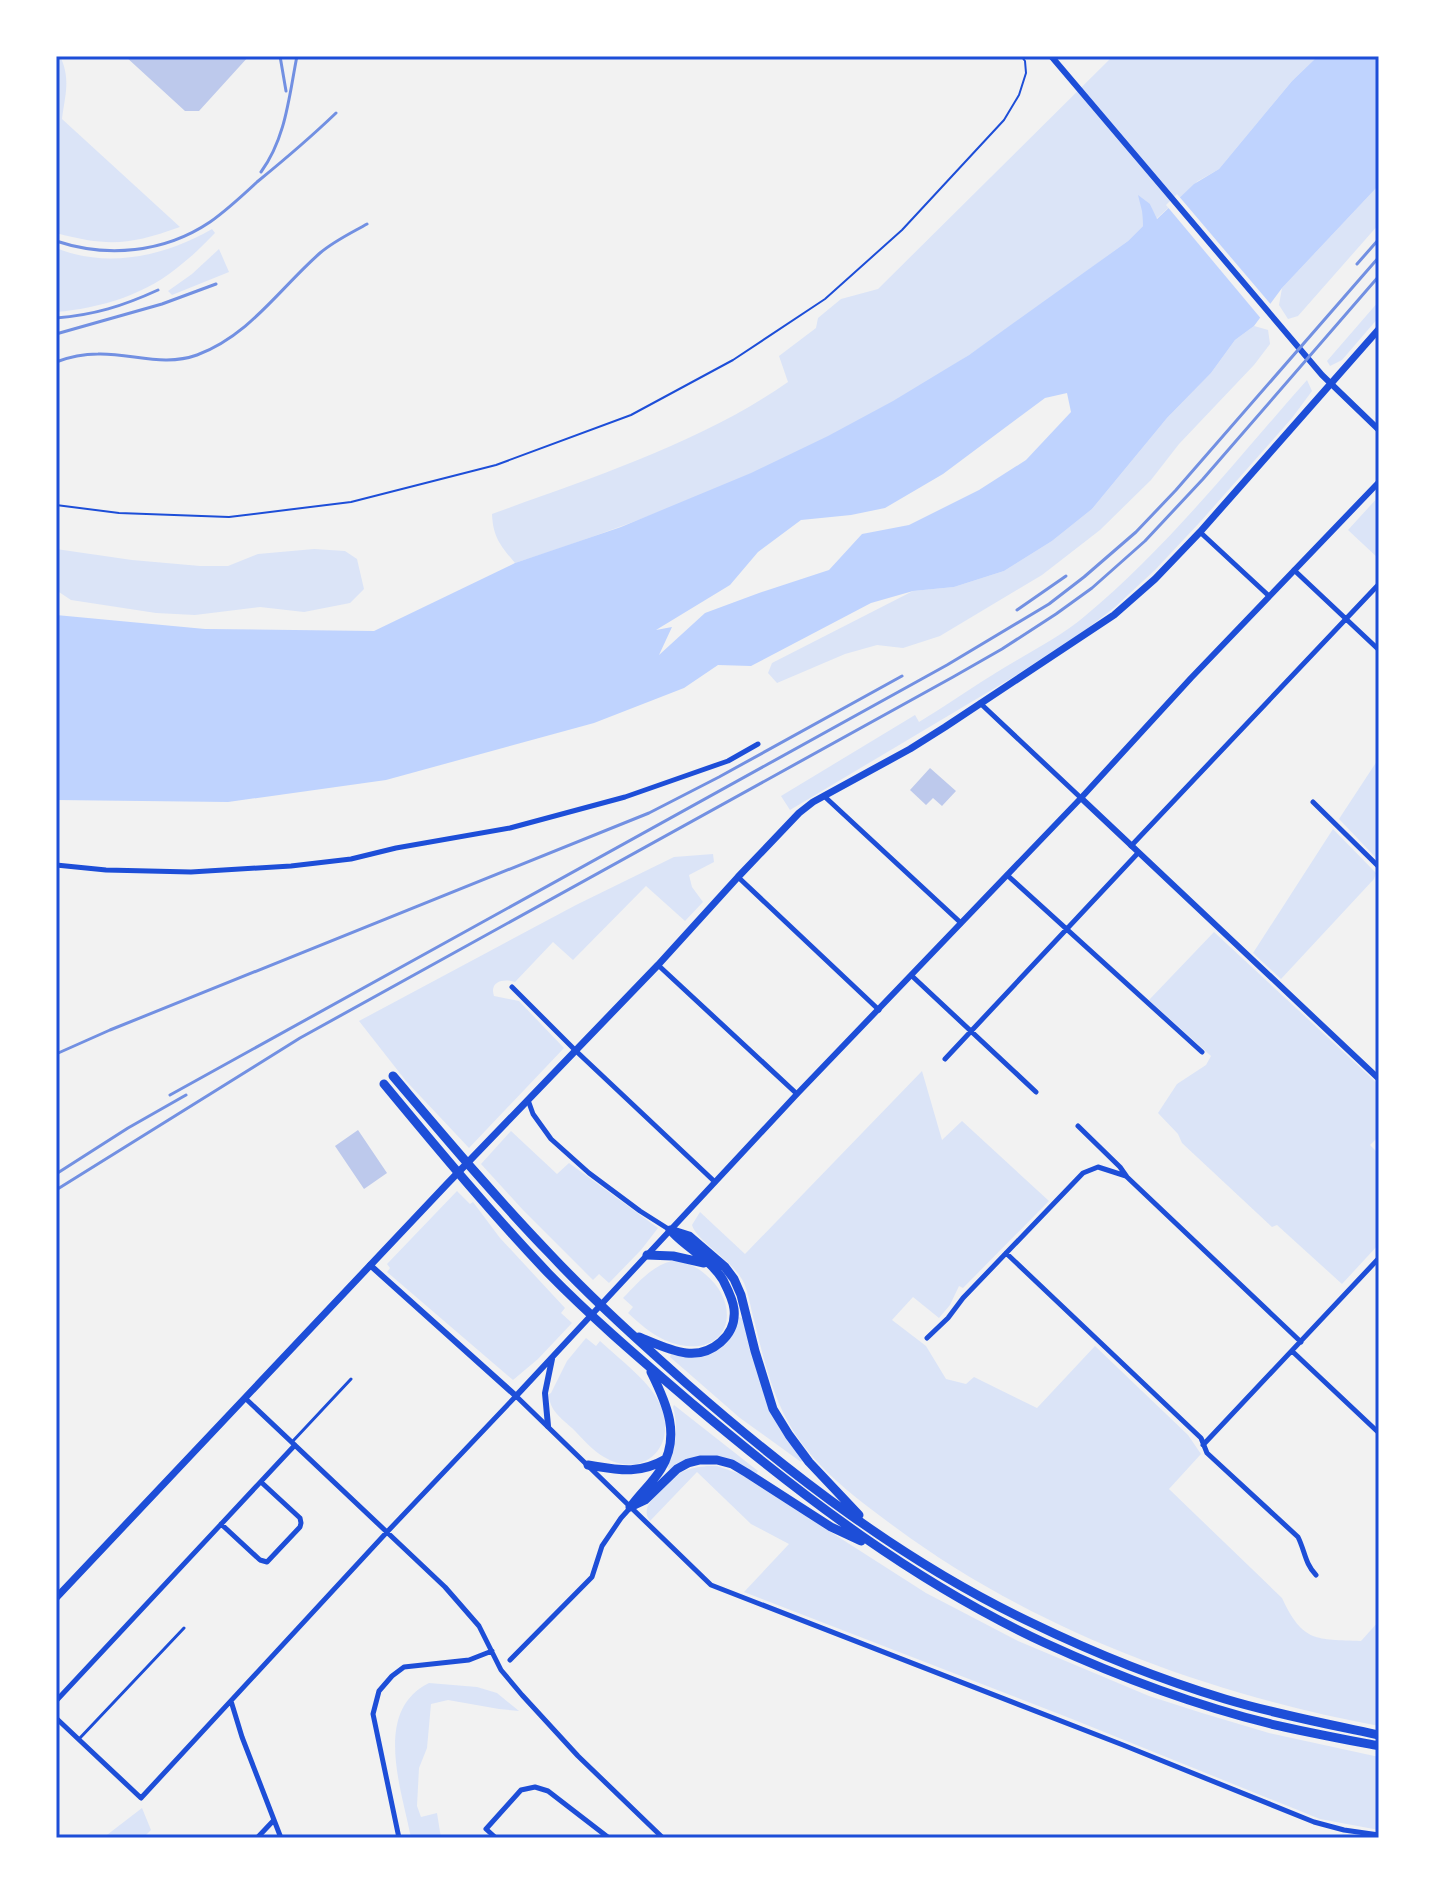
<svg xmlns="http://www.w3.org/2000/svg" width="1435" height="1894" font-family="Karla,sans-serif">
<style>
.green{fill:#dbe4f7}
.water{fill:#bfd3fe;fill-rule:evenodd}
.pier{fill:#f2f2f2}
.building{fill:#bdc9ec}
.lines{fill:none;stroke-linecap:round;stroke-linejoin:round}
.path{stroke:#1d4ed8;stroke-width:2}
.service{stroke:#1d4ed8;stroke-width:3}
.minor{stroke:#1d4ed8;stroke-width:5}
.tertiary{stroke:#1d4ed8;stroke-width:6}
.secondary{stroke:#1d4ed8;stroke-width:7}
.motorway{stroke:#1d4ed8;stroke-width:9}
.rail{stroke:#7290e2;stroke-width:3}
.neatline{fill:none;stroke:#1d4ed8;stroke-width:3}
</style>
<rect width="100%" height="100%" fill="#f2f2f2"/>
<path class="green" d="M56 56H60C71 79 65 95 62 119L180 227C129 245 109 247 56 233Z
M1113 56H1318L1292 81 1219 169 1198 181 1156 219 1150 204 1142 211 1143 226 1128 241C1075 279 1023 319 969 355 830 447 673 512 515 563 500 545 493 537 492 514 591 478 701 443 788 382L779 356 816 328 818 318 841 299 878 289Z
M1379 185V224L1298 316 1288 319 1279 305 1282 288Z
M212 229 215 233C205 243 195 254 183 263 148 294 102 308 56 312V248C107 269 166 256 212 229Z
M219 249 229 272 172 295 168 291 192 274Z
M1379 301V317L1342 360 1330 366 1327 361Z
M1254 326 1268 330 1270 344 1254 365 1179 444 1151 480 1100 530 1042 575 940 636 903 648 877 645 845 654 777 683 768 673 772 663 913 591 954 587 1004 571 1052 541 1092 509 1167 418 1211 373 1235 340Z
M1307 380 1312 391 1292 418 1201 521 1155 570 1115 607 1088 628 1015 676 790 810 781 796 915 715 919 722C947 705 974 686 1002 669 1030 652 1060 637 1085 616 1168 547 1236 460 1307 380Z
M1379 496V559L1348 530Z
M56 549 132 560 200 566H228L258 554 314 549 345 551 357 559 364 589 350 603 304 612 260 607 195 615 156 613 71 600 56 590Z
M1379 758V861L1339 819Z
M1333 829 1376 873 1374 879 1281 979 1253 953Z
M713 854 714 862 689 875 692 887 703 902 685 921 646 886 573 960 553 942 515 982C504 978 489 981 494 996L519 1001 564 1048 469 1148 406 1081 359 1021 576 905 674 857Z
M1214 932 1379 1085V1136L1370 1145 1379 1154V1244L1342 1284 1277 1225 1272 1227 1182 1143 1178 1134 1158 1113 1177 1084 1206 1065 1211 1056 1149 1000Z
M922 1071 942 1140 962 1121 1049 1201 963 1288 959 1286 950 1305 939 1318 913 1297 892 1320 926 1346 946 1379 966 1384 974 1377 1037 1408 1095 1346 1188 1435 1201 1454 1169 1489 1282 1598C1303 1643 1316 1639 1361 1641L1379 1621V1726C1206 1693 1037 1632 895 1527 857 1499 819 1471 794 1432 773 1399 764 1361 755 1324 751 1310 749 1295 744 1283 732 1259 697 1242 692 1225L700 1212 745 1254Z
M511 1131 557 1174 569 1163 658 1228 641 1250 609 1283 599 1274 593 1280 523 1210 481 1164Z
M457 1191 470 1204 473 1202 500 1238 565 1308 561 1313 572 1323 538 1359 513 1380 387 1272 390 1268 387 1264Z
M672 1261C684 1261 696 1266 705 1274 742 1304 731 1355 680 1345 659 1341 643 1327 628 1313L633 1307 623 1298C637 1284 651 1266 672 1261Z
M739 1317 743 1318 765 1397 772 1413 803 1459 801 1462 740 1418 670 1357 671 1354C706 1357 729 1357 739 1317Z
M586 1338 596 1346 600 1341C620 1360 653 1383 662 1409 676 1450 641 1479 604 1457 592 1450 582 1438 572 1428 561 1418 549 1410 549 1394L551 1393 567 1361Z
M674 1405 758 1471 756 1474 742 1465 686 1461 670 1470 667 1467C676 1446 679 1430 673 1407Z
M707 1466H717L740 1474 926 1593 1018 1641 1149 1696 1202 1713 1269 1733 1379 1757V1830L1320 1819 1072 1719 744 1592 789 1544 751 1524 697 1472 650 1521C647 1516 646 1515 647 1509 649 1499 673 1477 682 1472 690 1468 699 1467 707 1466Z
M429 1683 477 1687 497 1693 519 1711 499 1709 448 1700 431 1704 427 1748 419 1768 417 1806 421 1817 437 1813 441 1838H411C402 1790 372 1711 429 1683Z
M142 1808 151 1830 143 1838H103Z"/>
<path class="water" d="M1318 56H1379V185L1282 288 1254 326 1235 340 1211 373 1167 418 1092 509 1052 541 1004 571 954 587 913 591 871 603 751 666 718 665 684 688 594 723 386 780 228 802 56 800V615L205 629 374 631 515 563 621 527 751 473 828 436 893 401 969 355 1128 241 1143 226 1142 211 1138 195 1150 204 1157 219 1194 184 1219 169 1292 81ZM1067 393 1071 412 1026 460 979 490 909 525 862 534 829 570 759 593 705 613 659 655 672 627 656 630 730 585 758 552 801 520 851 515 885 508 943 474 1045 398Z"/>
<path class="pier" d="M1177 194 1273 307 1263 321 1166 205Z"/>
<path class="building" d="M125 56H249L199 111H185Z
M930 768 956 791 942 806 933 798 926 805 910 790Z
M358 1130 387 1173 364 1189 335 1146Z"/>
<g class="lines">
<path class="path" d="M56 505 119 513 229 517 351 502 496 465 631 415 733 360 825 299 902 230 1004 120 1019 95 1026 73 1025 61 1021 56"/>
<path class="service" d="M292 1442 351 1379
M79 1739 184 1628"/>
<path class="minor" d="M1200 532 1269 596
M1294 570 1379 650
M980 703 1081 798
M824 796 961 923
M1313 802 1379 867
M1131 846 1379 584
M56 865 106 870 191 872 291 866 351 859 396 848 510 828 625 797 728 761 758 744
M1007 875 1202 1052
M738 877 879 1010
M658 965 797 1094
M912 976 1036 1092
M512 987 576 1051 715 1182
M945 1059 1138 853
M528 1100 533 1114 551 1139 589 1173 640 1211 670 1230
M1078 1126 1120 1167 1127 1177 1301 1342
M1006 1253 1201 1438 1207 1453 1298 1537C1305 1551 1305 1564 1316 1575
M927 1338 948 1318 963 1298 1083 1173 1098 1167 1126 1176
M1293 1352 1379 1433
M245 1398 445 1587 479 1626 501 1670 522 1695 578 1756 663 1838
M1203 1445 1379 1258
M221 1524 260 1560 267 1562 300 1527 301 1523 300 1518 261 1482
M510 1660 592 1577 602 1546 621 1518 630 1508
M56 1701 295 1445
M231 1701 242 1737 281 1838
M56 1718 141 1798 387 1532 516 1396 711 1585 1123 1745 1314 1822 1344 1830 1379 1835
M257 1838 274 1820
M399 1838 373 1714 379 1691 392 1676 404 1667 469 1660 492 1651
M496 1838 486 1829 521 1790 535 1787 548 1791 609 1838"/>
<path class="tertiary" d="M1051 56 1322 375 1379 430
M1081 798 1379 1079
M370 1265 516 1396 797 1094 1081 798 1191 678 1379 482
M548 1426 545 1393 552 1359"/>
<path class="secondary" d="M56 1598 447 1184 658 965 738 877 799 813 813 802 910 749 945 727 1114 615 1155 579 1200 532 1379 329"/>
<path class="motorway" d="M393 1076C444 1136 495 1197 550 1254 593 1300 640 1342 687 1384 792 1476 905 1563 1032 1623 1094 1653 1159 1679 1225 1699 1275 1714 1327 1724 1379 1735
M384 1084C437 1148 491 1213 549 1274 595 1321 645 1363 695 1406 803 1497 916 1583 1045 1643 1117 1676 1194 1705 1271 1724 1306 1732 1343 1739 1379 1746
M670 1230 689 1236 725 1267 734 1279 741 1295 755 1351 773 1409 789 1435 809 1462 859 1515
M647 1255 673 1256 704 1263
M639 1337C654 1343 670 1351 686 1353 711 1356 737 1336 734 1309 733 1299 727 1288 723 1280 711 1260 688 1249 673 1233
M588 1465C619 1470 638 1475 666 1459
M632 1505C641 1493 653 1482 661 1469 681 1436 667 1404 651 1372
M630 1507 645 1500 677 1469 688 1463 700 1460H717L732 1464 747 1473 831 1527 861 1541"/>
<path class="rail" d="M280 56 286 91
M261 172C286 138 289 96 297 56
M56 241C107 258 164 253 210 222 227 210 242 196 257 182 284 160 311 137 336 113
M1357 264 1379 239
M56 318C94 315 123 306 158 290
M56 334 162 304 216 284
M56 362C69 357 84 354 98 354 131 353 164 367 197 355 250 335 279 289 320 253 334 241 351 233 367 224
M1017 610 1066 576
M56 1054 110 1030 649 813 719 777 902 676
M170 1095 947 665 1049 604 1084 577 1136 532 1176 490 1379 257
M56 1174 128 1128 186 1095
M56 1190 300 1038 953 677 1002 649 1056 614 1092 588 1145 541 1203 479 1379 276"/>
</g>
<rect width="1435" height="1894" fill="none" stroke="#ffffff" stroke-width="116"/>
<rect x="58" y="58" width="1319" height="1778" class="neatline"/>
</svg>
